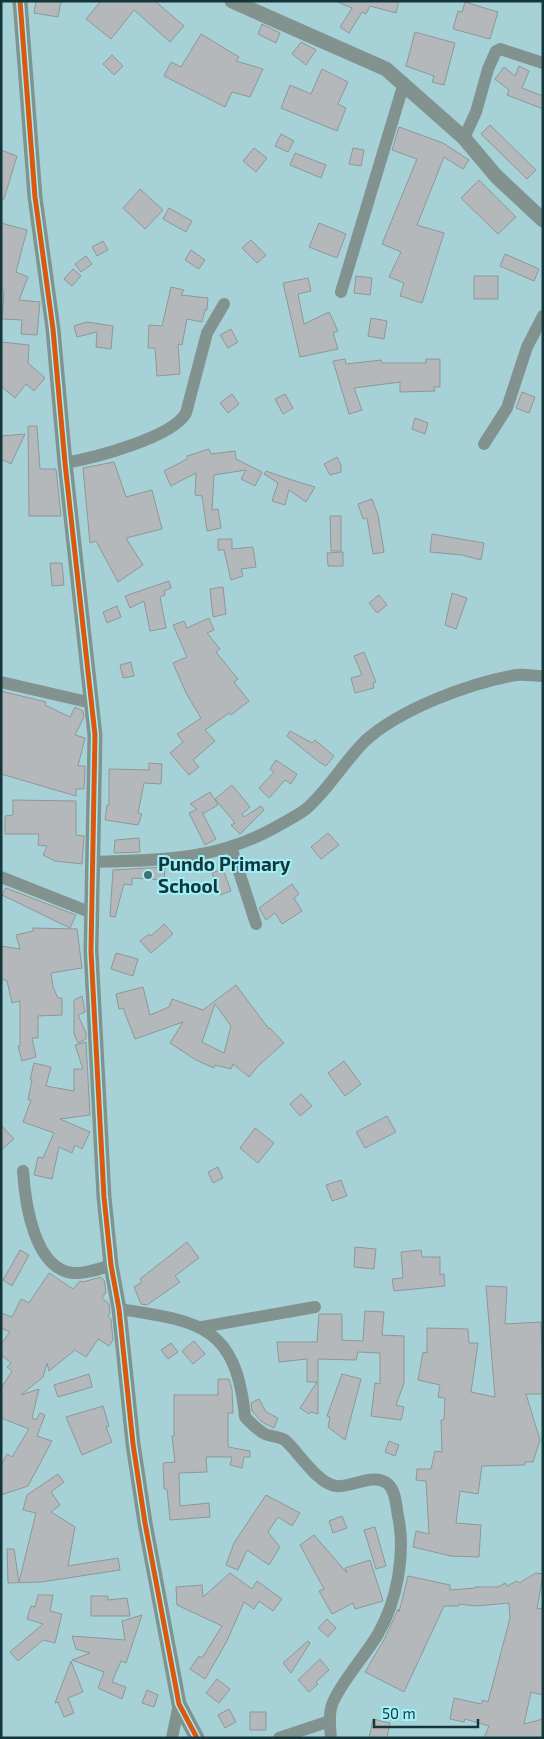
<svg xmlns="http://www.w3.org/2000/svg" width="544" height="1739" font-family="'Exo 2',sans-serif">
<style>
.building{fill:#b4b8ba;stroke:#8e9798;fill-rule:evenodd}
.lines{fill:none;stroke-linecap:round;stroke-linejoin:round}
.minor{stroke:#82928f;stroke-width:12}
.tertiary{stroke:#82928f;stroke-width:15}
.cycleway-casing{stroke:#9ff1f9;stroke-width:8}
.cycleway{stroke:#dd570e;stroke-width:5}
.poi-dot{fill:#476d71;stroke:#9ff1f9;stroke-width:2}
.labels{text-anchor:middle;stroke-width:4;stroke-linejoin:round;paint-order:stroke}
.poi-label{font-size:19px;font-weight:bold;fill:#14363a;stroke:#9ff1f9;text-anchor:start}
</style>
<rect width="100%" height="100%" fill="#a6d2d7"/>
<path class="building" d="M36 1H61L58 17 34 13Z
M101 1H155L184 26 170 42 134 10 111 39 86 19Z
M335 1H399L396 13 370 6 366 14 362 12 349 33 340 27 352 8Z
M465 2 498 12 490 39 453 29 458 11 462 12Z
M262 24 280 33 276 43 258 34Z
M415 32 455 43 444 85 432 82 434 76 406 66Z
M201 34 239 57 236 61 263 69 250 97 232 92 225 107 164 76 171 62 181 67Z
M301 42 316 50 306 65 292 54Z
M112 55 123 66 114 75 103 64Z
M519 66 529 71 522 88 543 96V109L507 95 509 90 495 79 504 67 515 76Z
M322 69 348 82 338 104 346 108 337 131 281 108 290 85 311 94Z
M490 125 536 170 527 179 481 134Z
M399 127 443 143 469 160 463 169 444 157 417 225 444 233 422 303 400 296 404 283 389 277 401 252 382 244 417 159 392 150Z
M281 134 294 141 288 152 275 146Z
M254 148 267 158 256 172 243 161Z
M353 148 364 150 361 166 349 164Z
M1 150 17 156 4 199H1Z
M295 153 326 165 321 178 290 165Z
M479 180 516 217 498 234 461 198Z
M140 189 163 210 145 229 123 208Z
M169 208 192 221 186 232 163 219Z
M1 223 27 230 16 272 28 277 19 300 40 302 37 335 21 334 22 320 2 319 4 290 1 289Z
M319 223 346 234 337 258 309 247Z
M251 240 266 255 257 263 242 248Z
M103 241 108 250 97 256 92 247Z
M191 250 205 260 199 269 185 260Z
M505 254 539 269 534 281 500 266Z
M86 256 92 264 81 272 75 264Z
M73 269 81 276 72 286 64 279Z
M356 276 372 278 370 295 354 293Z
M474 276H498V299H474Z
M308 278 311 291 298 294 304 324 329 312 338 331 333 333 338 349 300 357 283 283Z
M171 287 184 290 181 295 208 298 207 310H205L202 322 187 319 182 345 178 344 180 374 157 376 155 348H148L149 325 162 326Z
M371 318 387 321 384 339 368 336Z
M87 322 113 326 111 349 96 347 97 332 77 337 74 326Z
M231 329 238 342 228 348 220 335Z
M1 342 29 345 28 363 45 378 34 391 26 384 15 398 1 386Z
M345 359 346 364 381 360 382 363H426V359H440V387H434L435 391 400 392V382L354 388 362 410 349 414 333 361Z
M522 392 535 397 529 413 516 408Z
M232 394 239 404 228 413 220 403Z
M285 394 293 408 283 414 275 399Z
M415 418 428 423 425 434 412 429Z
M28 426H37L40 469H56L61 516H29Z
M25 434 11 464 1 459V436Z
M209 449 211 454 235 451 236 459 262 472 255 486 241 479 246 470 214 475 212 510 218 509 221 528 207 531 202 496 195 495 196 473 171 486 164 471 187 459V456Z
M337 457 341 465V472L330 475 324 464Z
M114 462 126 497 152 490 162 529 126 538 143 565 118 582 96 541 90 543 83 468Z
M266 471 292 480 315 487 306 502 289 490 285 505 272 501 278 483 264 474Z
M372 499 378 515 384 552 373 554 367 518 363 519 358 504Z
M330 516H341V551H331Z
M432 534 484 543 481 560 462 555 430 552Z
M218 539H232V549L253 547 256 567 241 569 243 576 231 580 224 550H218Z
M343 552V566H328L327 553Z
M50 563H62L64 585 52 586Z
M169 581 171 588 164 591 165 595 160 597 166 628 150 631 144 601 130 608 125 596Z
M223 587 226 614 213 617 210 589Z
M452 593 467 598 456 629 445 625Z
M379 595 387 605 377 613 369 603Z
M117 606 121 617 107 623 103 612Z
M209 618 214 630 207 633 220 649 216 652 238 679 234 682 249 701 231 715 229 713 205 730 215 741 193 760 199 767 189 775 170 753 183 742 177 734 201 718 186 693 173 663 187 657 173 625 184 621 187 628Z
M364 652 376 682 373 683 374 688 355 693 351 678 362 675 354 656Z
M131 662 134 676 123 678 120 665Z
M1 691 46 702 45 705 70 717 75 707 83 711 84 717 75 735 85 738 78 766H85L84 789H76V796L1 774Z
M290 731 312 743 315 740 334 756 326 766 319 762 287 736Z
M276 760 297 774 291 784 285 780 269 798 259 788 274 772 270 769Z
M149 763 162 764 161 784 144 783 138 813 142 814 138 825 105 820 107 805H109V769L149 770Z
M232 785 250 807 242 814 244 817 261 806 264 810 240 834 231 825 235 823 215 799Z
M210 792 218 805 204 813 202 812 216 839 205 845 189 813 197 809 190 804Z
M13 800 76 801V835L84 836 82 864 55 861 43 855 47 846 38 845 39 834H5V816L13 815Z
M328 833 339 845 321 859 311 847Z
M139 838 140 852 114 853 115 840Z
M165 867 164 880 132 878V885L124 884 115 917 110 916 113 870Z
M223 869 231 891 220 895 212 873Z
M292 884 299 894 294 898 302 911 282 924 275 913 266 920 259 908Z
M6 888 76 915 70 928 2 895Z
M164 924 173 934 151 953 140 941 149 934 151 936Z
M33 928 77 929 82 968 51 973 53 987 58 998H62V1015L38 1016V1038H32L36 1057 22 1061 18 1046H20V1001L12 1003 7 981 1 978V946L20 949 16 935 33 931Z
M116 953 138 959 133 976 111 969Z
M236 985 269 1029 270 1028 284 1043 259 1065 249 1077 233 1064 231 1069 215 1065 214 1068 196 1060 170 1043 183 1022 135 1039 123 1008 119 1009 116 994 143 987 150 1015 169 1007 172 999 203 1010ZM215 1004 231 1026 224 1053 202 1042Z
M82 996 85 1012 78 1015 86 1033V1039L78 1043 74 1034V1000Z
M86 1042 90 1115 60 1119 90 1132 82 1149 75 1145 72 1153 59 1147 52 1179 34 1175 38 1157 43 1158 54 1133 23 1122 31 1100H28L32 1080H30L34 1063 51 1067 46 1086 74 1091V1069H83L75 1045Z
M344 1061 361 1084 345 1096 328 1073Z
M301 1094 312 1106 300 1116 290 1104Z
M387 1116 396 1132 365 1148 356 1132Z
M1 1125 14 1139 1 1150Z
M255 1128 274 1143 258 1163 240 1148Z
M218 1167 223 1178 213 1183 208 1172Z
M341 1180 347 1196 332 1201 326 1185Z
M187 1242 199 1258 175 1276 180 1282 147 1305 141 1304 134 1287 142 1282 140 1279Z
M355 1247 376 1249 374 1269 354 1267Z
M20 1250 29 1255 12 1286 3 1280Z
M421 1250 422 1257H440V1275L444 1274 445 1286 394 1291 392 1279 403 1278 401 1252Z
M49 1273 73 1289 80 1281 83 1282 101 1277 104 1280 106 1292 102 1298 109 1304 110 1313 108 1316 111 1319 113 1340 109 1346 98 1339 86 1357 75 1350 49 1371 47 1363 43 1377 21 1395 39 1389 32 1418 36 1420 40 1413 45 1415 37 1436 52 1441 28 1486 1 1495V1465L7 1454 12 1457 29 1429 1 1418V1388L12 1371 7 1367 11 1363 1 1355V1344L10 1332 1 1328V1313L12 1317 21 1299 29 1303Z
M486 1286 507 1287 505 1324 541 1322 543 1394H526L540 1440 533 1462H525V1465L482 1466 478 1494 460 1491 456 1523 481 1525 479 1557 451 1556 413 1547 416 1531 429 1534 426 1481 416 1480 417 1469H431L435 1451 442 1452 441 1420H444L445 1398 438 1397 440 1385 418 1380 423 1352 427 1353V1328L468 1329 469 1343H478L471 1392 495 1397Z
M365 1311 384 1312 382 1335 404 1336V1383L396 1405 404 1407 401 1420 371 1416 375 1383 380 1384V1353L358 1352 356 1360 318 1359V1414L311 1412 309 1414 300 1408 317 1382H307V1359L279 1362 277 1342H317L319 1314H342V1340L363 1341Z
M194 1341 205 1354 193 1364 182 1351Z
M171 1343 178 1352 168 1359 161 1350Z
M89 1374 92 1387 58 1397 54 1385Z
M342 1374 361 1379 345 1440 328 1427 330 1417 327 1416Z
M218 1379H229L232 1389 233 1413H228V1447L250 1451V1457H244L242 1468 230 1465 232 1457H206L207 1472 179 1473 180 1506 209 1503 210 1517 170 1520 167 1489H164L163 1463 175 1462 172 1436H174V1395H218Z
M259 1399 266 1412 278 1418 274 1428 262 1422 252 1411 251 1403Z
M103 1406 109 1426 106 1427 112 1442 82 1455 66 1417Z
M389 1441 399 1445 395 1456 385 1452Z
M58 1474 64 1482 51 1492 60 1505 51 1512 75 1527 68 1566 118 1558 120 1570 41 1582 8 1583 7 1549H14L19 1582 36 1513 23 1510 27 1495Z
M266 1495 300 1513 292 1526 278 1517 268 1532 280 1547 269 1565 247 1550 238 1570 226 1565 234 1543Z
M342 1516 347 1528 333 1533 329 1521Z
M375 1527 386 1566 376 1569 364 1530Z
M314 1535 347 1573 345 1568 370 1560 383 1601 355 1609 353 1603 332 1614 319 1591 324 1589 300 1545Z
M230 1573 252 1589 257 1581 282 1599 273 1611 259 1601 254 1609 244 1602 226 1643 205 1679 190 1669 199 1656 202 1658 222 1626 177 1605 176 1587 202 1585 203 1597Z
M536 1573 543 1574 537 1609 543 1608V1695L531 1692 524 1724 543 1719V1738H484L489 1726 465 1719 464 1722 450 1719 454 1698 481 1704 483 1700 488 1702 510 1618 509 1603 476 1606 459 1604V1606H444L404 1692 365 1672 385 1638 398 1609 399 1612 408 1576 450 1585V1590L475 1588V1587H498L505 1583 507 1586 517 1581 519 1583Z
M38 1595H53L50 1611 62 1614 55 1643 43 1640 18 1661 10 1652 43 1624 27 1619 31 1606 35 1607Z
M91 1596H108V1600L127 1598 130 1616H91Z
M142 1615 126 1663 121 1661 112 1682 126 1687 122 1699 98 1688 104 1672 72 1660 90 1653 76 1649 72 1636 125 1640 122 1621Z
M327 1619 336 1628 328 1637 318 1628Z
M308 1641 310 1643 291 1673 283 1663Z
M320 1659 329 1670 316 1682 318 1684 309 1692 298 1680Z
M71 1661 83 1692 68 1698 74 1713 64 1717 58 1702 55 1703Z
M217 1679 230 1689 219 1703 206 1693Z
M147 1690 158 1695 154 1707 142 1703Z
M229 1709 236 1722 225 1728 218 1715Z
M250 1712H266V1730H250Z
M373 1719 390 1723 387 1738H369Z"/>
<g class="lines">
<path class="minor" d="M464 138 476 112 488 69 496 51 500 49 543 63
M341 292 404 83
M484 444 507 408 527 347 543 316
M65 463C93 458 172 438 186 413L207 333 224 304
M1 682 92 703
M231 847 256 924
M93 862C161 860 215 861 276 827 286 821 297 816 306 809 328 790 344 762 365 741 400 709 470 683 516 675 525 674 534 676 543 676
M1 877 92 913
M23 1171C25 1202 34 1269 73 1273 85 1274 99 1269 111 1265
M119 1309C199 1321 236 1325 245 1417 251 1423 257 1430 265 1434 271 1437 281 1436 286 1441 299 1453 318 1484 336 1486 351 1488 374 1472 388 1484 396 1491 396 1506 398 1516 406 1554 397 1601 378 1634 365 1656 345 1677 334 1700 328 1711 330 1726 331 1738
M202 1327 315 1307
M172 1738 179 1704
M279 1738 330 1721"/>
<path class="tertiary" d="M20 1 35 197 53 329 65 463 95 735 91 951 104 1197 111 1265 119 1309 133 1444 145 1523 179 1704 197 1738
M232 1 386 69 464 138 496 176 543 220"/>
<defs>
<path id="cycleway" d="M20 1 35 197 53 329 65 463 95 735 91 951 104 1197 111 1265 119 1309 133 1444 145 1523 179 1704 197 1738"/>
</defs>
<use href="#cycleway" class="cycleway-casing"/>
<use href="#cycleway" class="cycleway"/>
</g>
<circle class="poi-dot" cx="148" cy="875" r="5"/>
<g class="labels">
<g class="poi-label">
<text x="158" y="871">Pundo Primary<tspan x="158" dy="22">School</tspan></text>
</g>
</g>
<rect width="544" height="1739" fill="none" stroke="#14363a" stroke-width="5"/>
<path d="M374 1719v8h104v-8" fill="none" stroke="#14363a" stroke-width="2.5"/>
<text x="382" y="1719" font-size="15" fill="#14363a" stroke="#9ff1f9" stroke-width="4" paint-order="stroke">50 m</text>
</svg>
